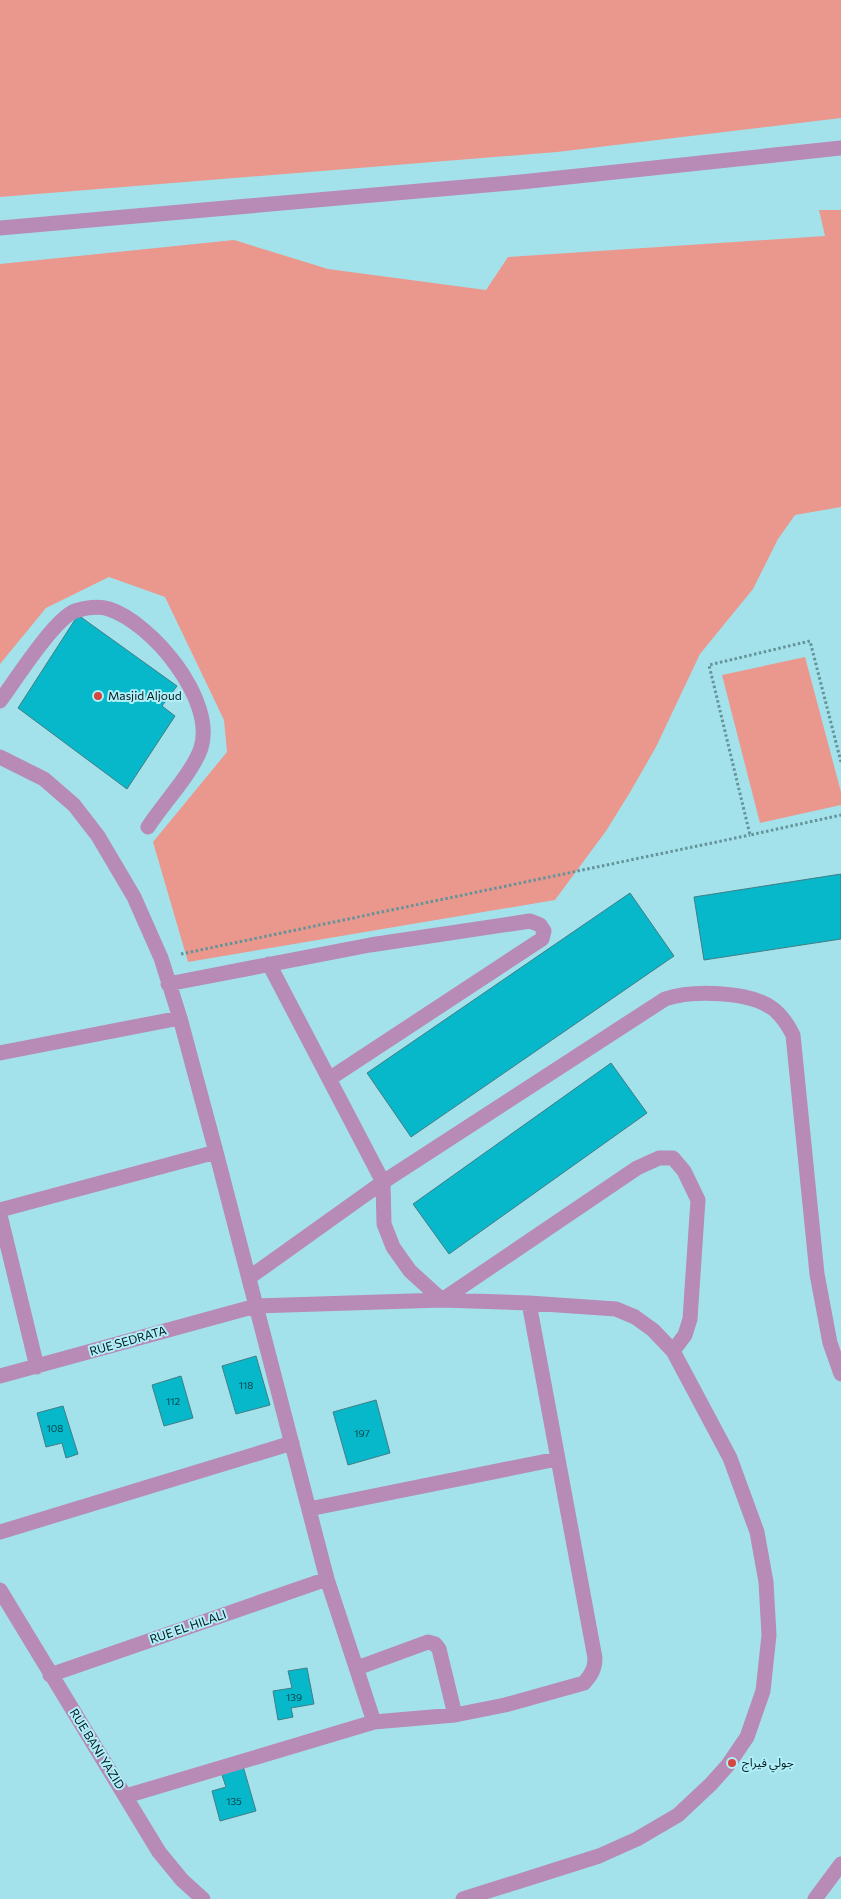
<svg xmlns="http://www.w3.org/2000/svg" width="841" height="1899" font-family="Commissioner,'Noto Sans Arabic',sans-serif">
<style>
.green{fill:#ea988e}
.building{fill:#06b8ca;stroke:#427e86}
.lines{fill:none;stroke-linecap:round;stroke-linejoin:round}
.path{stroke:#649399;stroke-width:3;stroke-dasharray:2.5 2.5;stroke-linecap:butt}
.minor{stroke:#b88ab6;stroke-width:15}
.poi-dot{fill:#d4463e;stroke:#b1eff9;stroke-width:2}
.labels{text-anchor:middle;stroke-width:4;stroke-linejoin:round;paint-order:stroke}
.number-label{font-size:10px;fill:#034248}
.poi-label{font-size:12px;fill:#021a1d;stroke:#b1eff9;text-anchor:start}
.street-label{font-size:12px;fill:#021a1d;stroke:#b1eff9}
</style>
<rect width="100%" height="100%" fill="#a4e2eb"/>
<path class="green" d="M0 0H841V118L557 152 0 197Z
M819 210H841V507L795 515 778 539 753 589 700 654 656 747 629 794 606 831 555 900 188 962 153 842 227 752 224 720 165 597 109 577 46 608 0 664V264L234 240 328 269 486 290 508 257 825 236Z
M805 657 841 792V805L760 823 722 675Z"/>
<path class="building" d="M78 615 177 686 162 706 175 716 127 789 18 708Z
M841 874V939L704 960 694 897Z
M630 893 674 956 411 1137 367 1073Z
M611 1063 647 1113 449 1254 413 1204Z
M256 1356 270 1405 236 1414 222 1366Z
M181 1376 193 1418 164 1426 152 1385Z
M376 1400 390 1453 348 1465 333 1412Z
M63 1406 78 1454 66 1458 62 1443 46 1447 37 1413Z
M307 1668 314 1704 291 1708 293 1717 278 1720 273 1691 292 1688 288 1671Z
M243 1766 256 1811 220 1821 212 1791 226 1787 221 1772Z"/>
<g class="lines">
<path class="path" d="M841 762 810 641 709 665 750 835 841 815
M181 954 750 835"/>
<path class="minor" d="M0 228 521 182 841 148
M0 701C15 681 54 619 75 611 85 608 99 606 109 609 152 623 216 700 201 748 193 772 162 805 148 827
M0 757 44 779 74 805 98 836 134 897 161 958 180 1018 216 1152 327 1579 374 1722
M269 964 383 1182 384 1224 393 1247 410 1271 442 1300 637 1168 659 1158H673L684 1171 698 1200 690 1319 685 1335 673 1351
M168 984 370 945 530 921 540 925 544 931 542 939 329 1079
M0 1053 180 1018
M0 1210 216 1152
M0 1215 37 1367
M250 1277 383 1182 665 999C692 990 748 991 772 1008 782 1015 788 1025 793 1035L817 1274 830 1343 841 1374
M0 1376 256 1306 442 1300 529 1303 616 1309 635 1317 653 1330 673 1351 730 1458 757 1532 766 1582 769 1635 763 1691 747 1737 728 1765 711 1784 678 1815 637 1839 599 1856 463 1899
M309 1509 557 1459
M0 1532 292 1443
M0 1590 159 1852 182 1880 203 1899
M357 1668 428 1642 435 1644 439 1649 455 1715
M50 1675 327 1579
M126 1796 374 1722 455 1715 505 1705 584 1683C591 1675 595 1669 595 1658L529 1303
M815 1899 841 1864"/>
</g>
<g class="poi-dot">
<circle cx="98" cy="696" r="5"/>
<circle cx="732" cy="1763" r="5"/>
</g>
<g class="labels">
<g class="number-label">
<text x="246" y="1389">118</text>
<text x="173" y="1405">112</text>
<text x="55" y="1432">108</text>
<text x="362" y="1437">197</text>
<text x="294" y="1701">139</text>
<text x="234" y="1805">135</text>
</g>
<g class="poi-label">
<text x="108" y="700">Masjid Aljoud</text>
<text x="742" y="1767">جولي فيراج</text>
</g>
<g class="street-label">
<text transform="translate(128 1341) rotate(-16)" y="4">RUE SEDRATA</text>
<text transform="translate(188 1627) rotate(-19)" y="4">RUE EL HILALI</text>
<text transform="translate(97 1749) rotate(58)" y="4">RUE BANI YAZID</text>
</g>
</g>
</svg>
